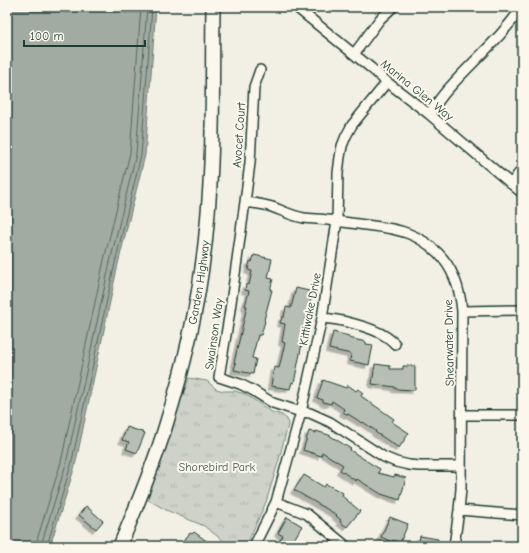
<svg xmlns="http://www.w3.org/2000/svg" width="529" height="553" font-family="'Comic Neue',sans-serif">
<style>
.park{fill:url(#park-tufts);stroke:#77887e}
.water{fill:#a2aba1;stroke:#6e7f75}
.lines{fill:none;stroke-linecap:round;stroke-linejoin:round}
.shore{stroke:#536960;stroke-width:1}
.building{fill:#b7beb3;stroke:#1f3d34;filter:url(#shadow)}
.street-casing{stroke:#1f3d34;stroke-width:12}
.secondary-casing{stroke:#1f3d34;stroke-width:16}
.street{stroke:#fbf7ec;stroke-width:9}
.secondary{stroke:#fbf7ec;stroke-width:13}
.labels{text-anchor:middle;stroke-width:4;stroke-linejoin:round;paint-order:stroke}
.street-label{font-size:12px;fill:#1f3d34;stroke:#fbf7ec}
.park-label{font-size:12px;fill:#425b52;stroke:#fbf7ec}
</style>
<defs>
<pattern id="park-tufts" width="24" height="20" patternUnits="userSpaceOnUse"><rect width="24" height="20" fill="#cfd2c8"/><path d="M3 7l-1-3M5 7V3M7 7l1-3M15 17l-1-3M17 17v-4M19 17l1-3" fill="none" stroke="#b1b5ac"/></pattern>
<filter id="shadow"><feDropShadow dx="-3.5" dy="3.5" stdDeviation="0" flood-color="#0004"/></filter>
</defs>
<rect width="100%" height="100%" fill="#f2f0e5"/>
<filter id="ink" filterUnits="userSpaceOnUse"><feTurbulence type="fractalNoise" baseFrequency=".025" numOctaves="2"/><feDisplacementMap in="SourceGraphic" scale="8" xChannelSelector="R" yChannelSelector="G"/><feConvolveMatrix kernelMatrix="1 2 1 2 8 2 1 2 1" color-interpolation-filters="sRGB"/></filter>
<g filter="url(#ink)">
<path class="park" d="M189 378 207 381 216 389 224 391H235L245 394 272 412 282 415 287 419 288 425 278 463 266 502 246 546H230L204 526 166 510 145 498Z"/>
<path class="water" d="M7 7H156L145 155 118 264 75 466 50 546H7Z"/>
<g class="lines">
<path class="shore" d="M36 546 37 540 61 462 104 260 130 153 141 7
M42 546V542L66 464 110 262 136 154 147 7
M47 546 71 465 115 263 141 155 152 7"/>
</g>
<path class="building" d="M254 255 272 259 268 278 273 279 270 290H272L264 320 265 321 261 335H258L252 358 256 359 253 374 234 370 236 363H234L247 306H245L249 291 245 290 246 284 249 285 252 271 248 270 250 261 252 262Z
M296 288 313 292 305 322 308 323 306 329H305L294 383 292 382 290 389 271 386 274 367 279 368 285 343 282 342 285 324 280 323 282 317H284L286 307 291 308Z
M333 332 349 336V338L366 342V344L373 345 369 365 350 361 351 354 329 349Z
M375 364 390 366V369H403V366H415V390L395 389V387L372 384Z
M323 380 346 388 348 385 356 391 358 389 363 393 361 396 394 419 392 422 409 433 399 448 375 432 376 431 363 422 362 423 348 414V415L343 412 344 409 332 401 331 404 323 402V400L317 398Z
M127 427 145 433 137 453 126 449 129 442 122 440Z
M309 431 316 433V431L329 435 351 449 350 450 373 465 380 469 378 473 394 477 395 475 406 478 400 500 381 494 357 479 356 481 340 470 343 465 322 452 321 456 303 450Z
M304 475 324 487 326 484 343 493 342 496 360 511 347 527 340 522 341 520 336 516 337 515 294 490Z
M86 506 103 521 96 529 79 515Z
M287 517 302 526 290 546H276L283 536 278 533Z
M390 517 408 524 400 543 393 540 392 542 381 537Z
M194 532 208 542 205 546H188L183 542 190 533 192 534Z
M420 536 438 539 437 546H418Z"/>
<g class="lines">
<defs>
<path id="street" d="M296 7 371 68 387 82 429 114 522 193
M354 54 380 19 393 7
M260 70 254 87 250 163 245 202 229 317 219 377 240 384 252 390 273 403 301 412 310 413 330 422 384 457 396 462 409 465 419 466H461
M429 114C436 105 442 95 450 87 473 61 502 37 522 7
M511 184 522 169
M245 202C254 203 263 204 272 207 283 211 292 216 304 218 312 219 320 219 328 220 343 222 358 224 373 226 399 229 419 234 438 253 454 269 460 289 462 311L461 489 459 510 454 546
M462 311 522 310
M322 318C338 319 372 327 385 336 389 338 392 341 395 344
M462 415H522
M276 502 307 514 346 546
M459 510 522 515
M254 546 276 502 301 412 322 318 337 221 338 173 340 157 342 146 346 136 352 125 387 82"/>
<g id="secondary">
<path id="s1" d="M120 546C136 507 153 468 165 428 186 362 201 293 207 224 214 152 212 79 213 7"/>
</g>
</defs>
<use href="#street" class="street-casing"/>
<use href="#secondary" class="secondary-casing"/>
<use href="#street" class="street"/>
<use href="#secondary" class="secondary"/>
</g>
</g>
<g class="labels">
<g class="street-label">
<text transform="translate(417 90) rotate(39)" y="4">Marina Glen Way</text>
<text transform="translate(239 135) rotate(-86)" y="4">Avocet Court</text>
<text dy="4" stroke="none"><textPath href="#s1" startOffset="276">Garden Highway</textPath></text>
<text transform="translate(310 309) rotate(-79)" y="4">Kittiwake Drive</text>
<text transform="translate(214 334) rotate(-82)" y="4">Swainson Way</text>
<text transform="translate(449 343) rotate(-91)" y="4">Shearwater Drive</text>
</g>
<g class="park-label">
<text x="217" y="471">Shorebird Park</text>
</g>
</g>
<rect width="529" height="553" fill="none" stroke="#fbf7ec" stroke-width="24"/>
<rect x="12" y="12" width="505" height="529" fill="none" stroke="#1f3d34" stroke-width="1.5" filter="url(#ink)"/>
<path d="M24 40v6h121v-6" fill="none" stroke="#1f3d34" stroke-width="2"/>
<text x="30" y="40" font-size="12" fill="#1f3d34" stroke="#fbf7ec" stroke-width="3" paint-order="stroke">100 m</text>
</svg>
